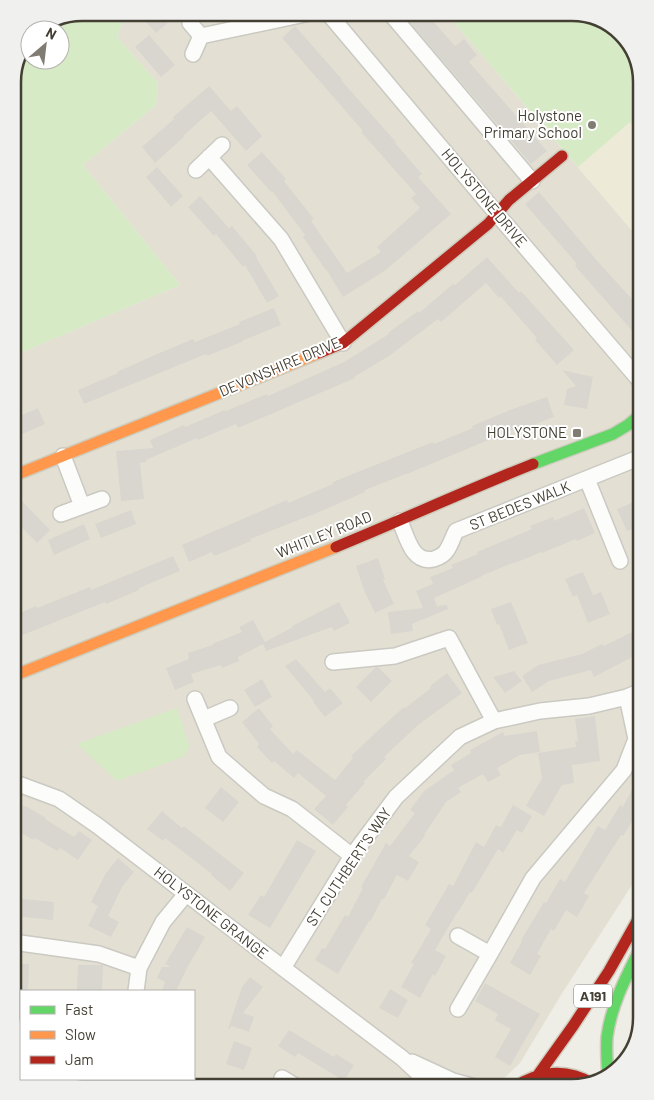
<svg xmlns="http://www.w3.org/2000/svg" width="654" height="1100" font-family="Barlow,sans-serif">
<style>
.residential{fill:#e3e0d3}
.education{fill:#edead8}
.green{fill:#d6eac5}
.building{fill:#d8d6cf}
.lines{fill:none;stroke-linecap:round;stroke-linejoin:round}
.street-casing{stroke:#cac9c2;stroke-width:18}
.fast-casing{stroke:#ceccbd;stroke-width:14}
.slow-casing{stroke:#ceccbd;stroke-width:14}
.jam-casing{stroke:#ceccbd;stroke-width:14}
.street{stroke:#fcfcfb;stroke-width:15}
.fast{stroke:#63d668;stroke-width:11}
.slow{stroke:#ff974d;stroke-width:11}
.jam{stroke:#b3261e;stroke-width:11}
.poi-dot{fill:#807c72;stroke:#fff;stroke-width:2}
.labels{text-anchor:middle;stroke-width:4;stroke-linejoin:round;paint-order:stroke}
.shield{fill:#fff;stroke:#7c7970;stroke-width:1}
.shield-label{font-size:14px;font-weight:bold;fill:#443f33}
.poi-label{font-size:15px;fill:#443f33;stroke:#fff;text-anchor:end}
.street-label{font-size:15px;fill:#443f33;stroke:#fff}
.rim{fill:none;stroke:#443f33;stroke-width:2.5}
</style>
<rect width="100%" height="100%" fill="#eeede6"/>
<path class="residential" d="M126 13H446L641 241V871L561 995 520 1063 495 1087H78L53 1079H194V991H21V1050L20 1048 13 1018V356L180 285 83 165 156 105 158 83 117 37Z"/>
<path class="education" d="M446 13H576L611 24 634 52 641 82V241Z"/>
<path class="green" d="M82 13H126L117 37 158 83 156 105 83 165 180 285 13 356V78L30 40V60H60V30H40Z
M446 13H576L611 24 634 52 641 82V128L638 131 630 122 578 167Z
M177 708 189 746 185 756 117 781 77 744Z"/>
<path class="building" d="M138 13H179L156 33Z
M402 13H426L455 46 464 39 477 55 469 62 547 151 531 164Z
M295 26 332 68 342 79 341 80 396 142 395 143 422 174 418 177 451 214 386 270 343 297 326 269H325L303 237 305 235 272 191 271 192 247 165 262 152 286 179 284 181 314 219 311 221 347 273 381 252 377 247 420 208 411 198 416 194 361 132 363 131 282 38Z
M149 35 175 65 161 77 135 47Z
M209 86 231 111 237 106 262 136 246 151 211 111 183 136 184 137 155 163 142 147 174 119 173 117Z
M157 167 183 196 171 207 146 177Z
M539 192 600 264 642 310V342L575 266 577 264 525 204Z
M200 196 229 228 232 226 257 256 256 257 279 296 267 303 245 265 243 267 216 234 214 236 188 207Z
M487 257 519 293 521 291 574 350 557 365 535 340 537 338 500 296 499 298 486 283 441 322 438 319 389 356 354 377 355 378 238 428 236 424 198 440 197 438 146 460V462L140 463 144 499 121 501 116 451 153 448 150 440 184 425 185 427 225 410 226 411 267 394 268 396 344 362 389 334 388 333 418 311 419 313 453 284 455 285Z
M274 308 281 325 242 341V342L224 349 207 356 206 354 84 404 78 390 118 373 117 372 157 354 193 339 195 342 240 324 239 322Z
M562 370 593 377 587 409 564 405 567 389 576 386Z
M547 397 554 417 518 431 517 428 407 474H406L365 490V492L319 512 250 539 251 541 232 549 214 556 212 552 189 562 182 545 287 500 288 503 333 484V482L345 477 433 442 434 444 473 428 472 426 510 410Z
M38 408 45 424 13 438V419Z
M20 499 50 530 37 543 13 518V506Z
M634 502 642 519V526L627 531 617 509Z
M584 508 595 533 577 541 576 539 542 553 541 552 515 563V562L481 576V577L434 598 437 606 447 605 448 609 412 624 413 631 391 634 388 612 423 608 416 591 433 584 430 577 453 568 451 565 478 554 477 552 532 529 530 526 553 517 554 521Z
M131 510 136 524 101 538 95 524Z
M84 524 90 539 54 555 48 540Z
M173 556 180 571 139 588V590L106 604 105 602 13 639V616L36 606 37 608 90 587 91 590Z
M378 558 385 579 383 580 394 604 375 613 364 590 356 566Z
M583 572 593 595 601 592 610 614 588 623 577 595 573 597 565 579Z
M339 602 350 623 334 631 332 627 266 651 263 644 238 657 239 661 222 668 221 665 191 674 194 682 175 690 166 668 189 659 188 653 213 645 212 644 242 632 239 627 253 620 265 642 293 627 292 626Z
M511 602 528 643 509 650 499 624 497 625 491 609Z
M642 627V652L594 677 591 670 549 681 532 692 522 676 538 665 582 654 602 644 604 646Z
M296 659 325 692 330 688 343 703 325 717 313 702 314 701 285 666Z
M376 667H378L392 681 371 702 356 687Z
M514 671 522 681 505 693 493 677Z
M447 673 462 693 418 725 384 757 386 759 363 782 365 783 346 805 348 807 333 825 314 809 326 796 298 773 294 778 274 761 272 763 257 747 259 744 242 722 259 708 273 726 270 729 293 754 297 750 335 780 353 758 351 756 386 723 404 707 405 708 431 688 430 686Z
M262 679 272 697 255 707 244 690Z
M595 716 600 761 572 765 574 783 562 785 544 816 526 806 542 778 538 753 576 747 575 741H578L575 719Z
M537 731 540 752 520 755 497 768 501 775 488 782 483 774 458 788 461 792 446 802 424 835 425 836 409 856 419 862 408 881 397 875 384 899H382L370 922 369 921 338 974 315 960 322 948 325 949 345 915 348 917 363 888 361 887 386 843 390 846 415 813 410 810 424 791 454 770 451 765 471 753 470 750 503 732 505 736Z
M642 770V806L623 836 621 835 584 893 589 896 577 917 566 910 554 931 551 929 537 954 541 956 530 975 510 963 522 941 521 940 544 902 546 903 560 879 565 882 598 826 605 830 620 805 623 807Z
M221 787 239 802 223 822 205 808Z
M13 803 27 807 46 818 45 819 74 837 79 831 92 840 78 860 60 848 57 851 35 838 34 840 19 832 21 827 13 824Z
M513 805 532 816 522 833 517 830 503 853 498 849 472 893 470 892 459 911H458L435 950 446 956 435 976 433 974 420 998 401 987 414 964 411 963 431 929 425 925 449 884 453 886 476 842 484 847 496 825 501 827Z
M162 811 182 828 184 826 244 873 230 891 211 875 212 874 165 838 163 841 147 829Z
M297 840 316 851 270 928 248 915 261 895 264 897Z
M118 858 134 872 122 887 108 916 119 922 111 937 88 926 98 906 91 902 106 873Z
M13 898 54 902 53 920 13 916Z
M187 927 205 937 187 968 176 991H162L165 982 157 978 162 967H171L165 964Z
M13 963 29 964 28 991H12Z
M78 965H103L102 991H77Z
M250 977 263 987 243 1013 254 1017 249 1032 232 1026 229 1029H228L242 987Z
M485 983 540 1014 510 1066 495 1057 511 1029 495 1020 498 1014 475 1001Z
M390 989 408 1000 398 1018 379 1008Z
M289 1030 334 1057 336 1054 354 1065 344 1081 298 1053 295 1057 278 1046Z
M234 1041 252 1048 244 1070 226 1064Z"/>
<g class="lines">
<defs>
<path id="street" d="M328 13 497 214 641 382
M390 13 532 181
M190 23 201 36 193 54
M201 36 310 13
M209 157 281 239 343 343
M196 170 222 145
M63 456 82 506
M587 479 620 561
M61 514 102 499
M400 521C407 537 412 564 434 559 440 557 444 555 447 550 451 544 453 537 456 531L641 457
M333 662 395 656 449 638 494 721
M195 699 219 757 264 796 292 809 352 856
M204 719 230 708
M13 782 59 799 98 826 283 968 402 1058 433 1087
M458 936 490 954
M13 942 99 954 139 968
M283 968 352 856 396 797 460 737 494 721 540 711 589 706 627 697 641 691
M136 991 139 968 163 922 186 894
M458 1009 490 954 533 878 624 770 636 739 627 697
M412 1062 453 1081 475 1087
M282 1078 297 1087
M142 1087 144 1079"/>
<path id="fast" d="M533 464 613 434 628 425 641 414
M608 1076C607 1063 606 1050 607 1037 611 1005 627 975 641 947"/>
<path id="slow" d="M13 476 319 353
M13 676 336 547"/>
<path id="jam" d="M319 353 343 343 488 224 509 200 562 156
M336 547C402 520 467 490 533 464
M538 1075 573 1026 609 971 641 914
M515 1087C537 1071 567 1068 591 1083"/>
</defs>
<use href="#street" class="street-casing"/>
<use href="#fast" class="fast-casing"/>
<use href="#slow" class="slow-casing"/>
<use href="#jam" class="jam-casing"/>
<use href="#street" class="street"/>
<use href="#fast" class="fast"/>
<use href="#slow" class="slow"/>
<use href="#jam" class="jam"/>
</g>
<g class="poi-dot">
<circle cx="592" cy="125" r="5"/>
<rect x="572" y="428" width="10" height="10" rx="2.5"/>
</g>
<g class="labels">
<rect class="shield" x="574" y="984.5" width="38" height="23" rx="4"/>
<g class="shield-label">
<text x="593" y="1001">A191</text>
</g>
<g class="poi-label">
<text x="582" y="121">Holystone<tspan x="582" dy="17">Primary School</tspan></text>
<text x="567" y="438">HOLYSTONE</text>
</g>
<g class="street-label">
<text transform="translate(484 198) rotate(50)" y="5">HOLYSTONE DRIVE</text>
<text transform="translate(280 367) rotate(-23)" y="5">DEVONSHIRE DRIVE</text>
<text transform="translate(520 506) rotate(-22)" y="5">ST BEDES WALK</text>
<text transform="translate(324 535) rotate(-22)" y="5">WHITLEY ROAD</text>
<text transform="translate(349 867) rotate(-56)" y="5">ST. CUTHBERT'S WAY</text>
<text transform="translate(211 913) rotate(38)" y="5">HOLYSTONE GRANGE</text>
</g>
</g>
<path d="M0 0H654V1100H0ZM82 21H572A61 61 0 0 1 633 82V1018A61 61 0 0 1 572 1079H82A61 61 0 0 1 21 1018V82A61 61 0 0 1 82 21Z" fill="#f0f0ef" fill-rule="evenodd"/>
<path class="rim" d="M82 21H572A61 61 0 0 1 633 82V1018A61 61 0 0 1 572 1079H82A61 61 0 0 1 21 1018V82A61 61 0 0 1 82 21Z"/>
<rect x="20" y="990" width="175" height="90" fill="#ffffff" stroke="#b4b2ad"/>
<rect x="30" y="1006" width="25" height="8" fill="#63d668" stroke="#b4b2ad"/>
<text x="65" y="1015" font-size="15" fill="#443f33">Fast</text>
<rect x="30" y="1031" width="25" height="8" fill="#ff974d" stroke="#b4b2ad"/>
<text x="65" y="1040" font-size="15" fill="#443f33">Slow</text>
<rect x="30" y="1056" width="25" height="8" fill="#b3261e" stroke="#b4b2ad"/>
<text x="65" y="1065" font-size="15" fill="#443f33">Jam</text>
<g transform="translate(45 45) rotate(28)"><circle r="24" fill="#ffffff" stroke="#b4b2ad"/>
<path d="M0-4L9 19L0 12L-9 19Z" fill="#807c72"/>
<text y="-8" font-size="14" font-weight="bold" text-anchor="middle" fill="#443f33">N</text>
</g>
</svg>
